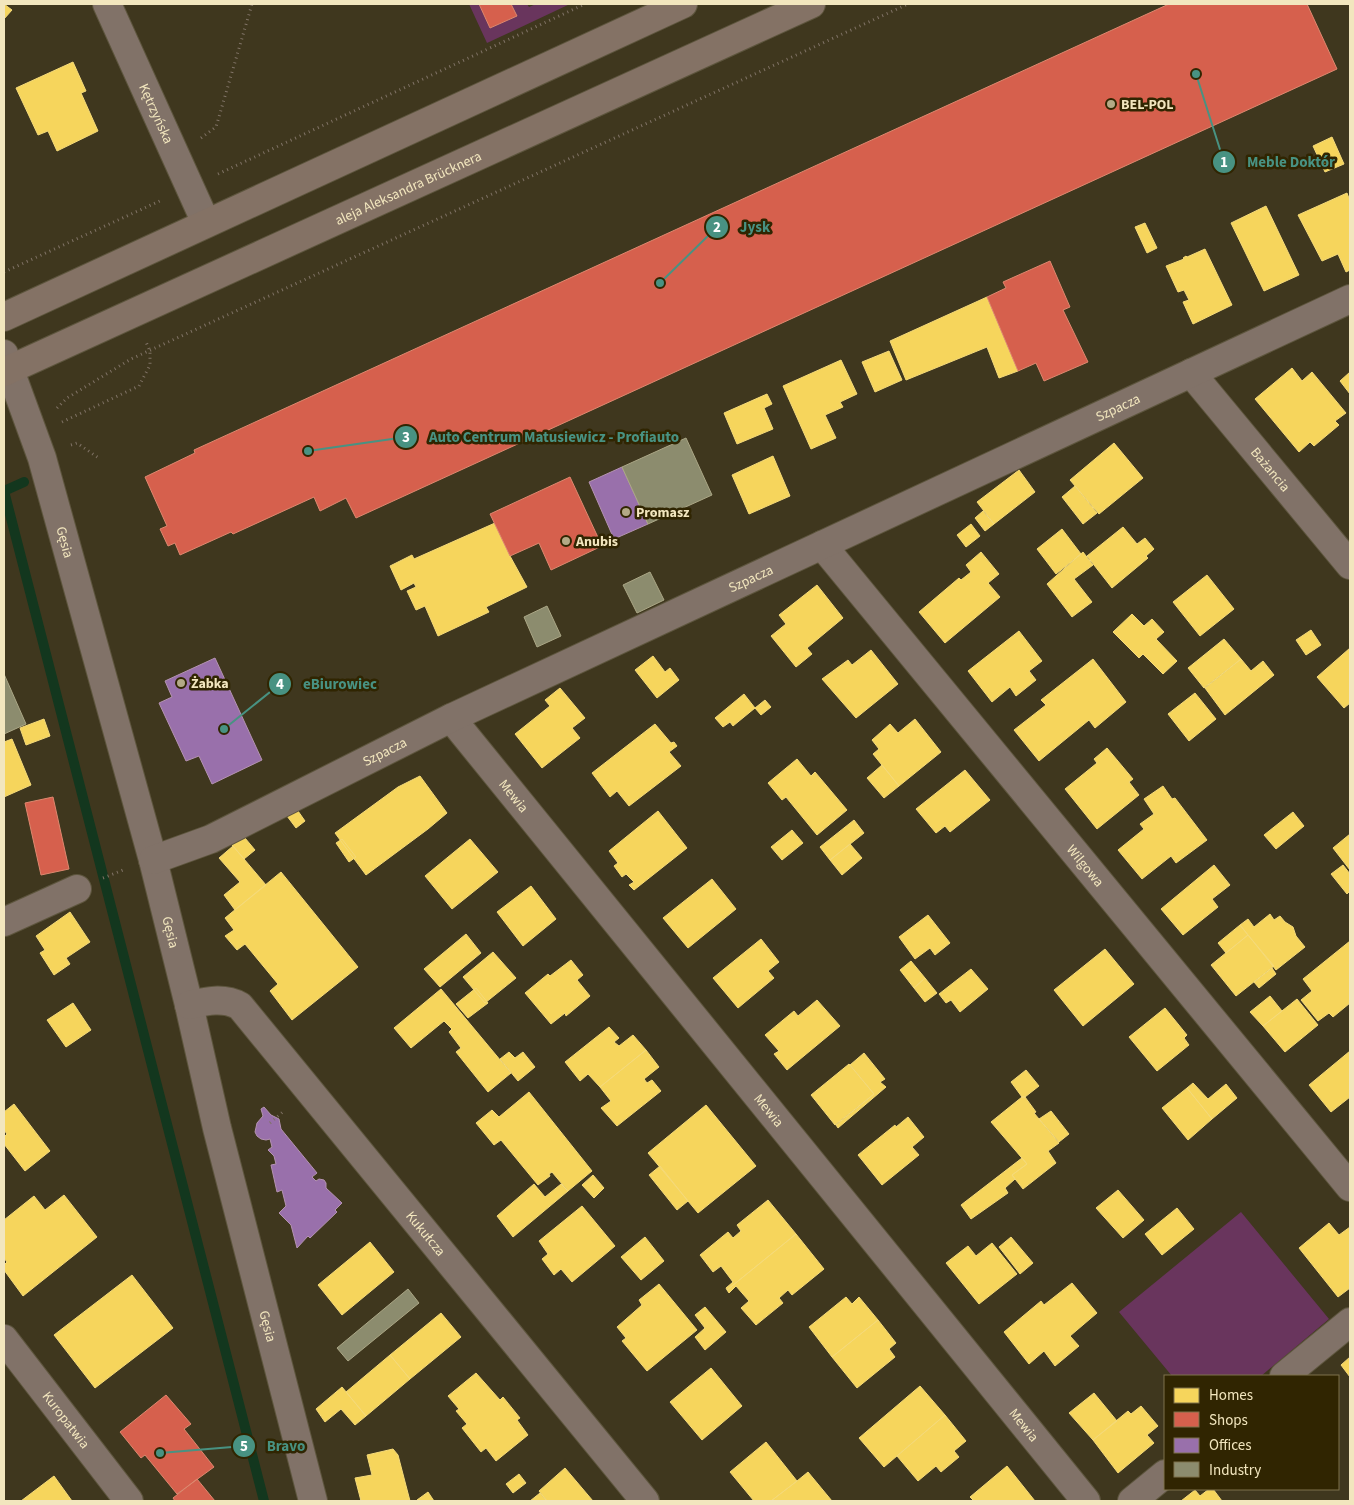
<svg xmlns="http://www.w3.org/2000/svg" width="1354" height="1505" font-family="'Source Sans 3',sans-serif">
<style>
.green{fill:#69355d}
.homes{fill:#f6d55c;stroke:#f5da79}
.shops{fill:#d6604d;stroke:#de886f}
.offices{fill:#9970ab;stroke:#b493b1}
.industry{fill:#8c8c6e;stroke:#aba786}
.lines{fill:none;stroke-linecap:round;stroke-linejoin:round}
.stream{stroke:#13371e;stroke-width:10}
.minor-casing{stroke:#5d553d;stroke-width:30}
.secondary-casing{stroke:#5d553d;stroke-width:30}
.path{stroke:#807366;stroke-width:3;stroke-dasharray:1 4;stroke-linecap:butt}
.minor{stroke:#817268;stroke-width:28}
.secondary{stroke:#847265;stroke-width:28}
.poi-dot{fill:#b3a986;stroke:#302501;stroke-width:2}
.labels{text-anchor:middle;stroke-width:5;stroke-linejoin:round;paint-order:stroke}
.poi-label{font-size:14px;font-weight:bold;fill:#f2e6be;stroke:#302501;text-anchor:start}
.street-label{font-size:14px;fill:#f2e6be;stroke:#302501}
.leader{fill:none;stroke:#489282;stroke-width:2}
.callout-dot{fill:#489282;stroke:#302501;stroke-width:2}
.mark-label{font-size:15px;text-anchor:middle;font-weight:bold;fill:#fff}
.callout-label{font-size:15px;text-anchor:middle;font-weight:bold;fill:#489282;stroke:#302501;stroke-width:5;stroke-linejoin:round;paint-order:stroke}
</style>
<rect width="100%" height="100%" fill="#3f371e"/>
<path class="green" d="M469 4H479L490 28 517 16 511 4H527L529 7 536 4H570L487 43Z
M1241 1212 1329 1319 1261 1376H1172L1119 1312Z"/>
<path class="homes" d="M4 4 12 10 4 19Z
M73 62 86 91 81 93 98 131 57 151 48 131 38 135 16 88Z
M1332 137 1344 164 1325 172 1313 146Z
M1347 193 1350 201V270L1346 272 1338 254 1322 261 1298 215Z
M1266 206 1299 275 1264 291 1231 223Z
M1145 223 1157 248 1147 253 1135 227Z
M1205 249 1232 305 1193 324 1183 302 1189 300 1184 290 1178 292 1166 266 1184 259 1183 258 1186 256 1187 257Z
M987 297 1018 371 999 378 987 347 906 380 890 341Z
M889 351 902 380 875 392 862 362Z
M841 360 857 394 840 402 843 407 825 415 836 438 811 449 783 386Z
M1292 368 1302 381 1312 372 1346 413 1335 421 1339 425 1314 446 1310 442 1299 452 1255 399Z
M1350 372V394L1340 381Z
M767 394 772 404 764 408 773 429 737 444 724 413Z
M1114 443 1143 478 1099 514 1070 480Z
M773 456 790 496 749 514 732 475Z
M1019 470 1035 492 994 524 977 502Z
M1075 486 1097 513 1083 524 1062 497Z
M983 511 994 524 985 531 975 518Z
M495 523 510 556 527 587 486 607 489 612 438 636 425 606 416 610 407 591 416 587 414 583 401 590 390 566 412 555 414 559Z
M971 524 980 536 966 547 957 535Z
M1123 527 1137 544 1145 538 1154 549 1146 556 1148 558 1112 588 1087 556Z
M1062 529 1081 554 1056 574 1037 549Z
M981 552 999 574 988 583 1000 597 945 643 919 612 959 578 961 580 971 572 966 565Z
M1083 552 1093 565 1074 579 1092 602 1072 617 1047 584Z
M1207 575 1234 609 1200 636 1173 602Z
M817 585 843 618 807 648 812 654 796 667 771 636 786 624 779 615Z
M1132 614 1144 626 1152 619 1164 632 1156 639 1177 661 1163 674 1143 654 1139 658 1113 632Z
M1311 630 1321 645 1306 655 1296 640Z
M1019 631 1042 661 1029 671 1036 680 1016 696 1010 687 992 702 968 671Z
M1224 639 1241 659 1204 688 1188 668Z
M1350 648V703L1344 708 1317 677Z
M871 650 898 684 856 718 822 679 848 660 852 665Z
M653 656 665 672 670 668 679 680 657 698 635 670Z
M1093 659 1126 702 1095 728 1089 720 1039 761 1014 730 1046 705 1041 700Z
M1241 659 1251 671 1263 661 1274 675 1225 715 1205 688Z
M560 688 585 718 572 728 580 738 542 768 515 734 550 706 545 700Z
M1195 693 1216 719 1189 741 1168 714Z
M744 694 755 708 733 726 730 722 723 727 715 718Z
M765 700 771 707 761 715 755 708Z
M44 719 50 736 26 745 20 728Z
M915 719 941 752 899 786 873 754 879 749 872 740 890 724 898 733Z
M655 724 671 743 674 742 677 746 669 752 681 766 629 806 617 791 610 797 592 773Z
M12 739 31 785 4 797V742Z
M1107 748 1133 779 1129 782 1139 795 1097 829 1065 789 1097 763 1094 759Z
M797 759 811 776 815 772 847 810 817 835 786 797 782 800 768 783Z
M882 765 899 786 884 798 867 778Z
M965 770 990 800 950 832 945 826 936 833 916 809Z
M420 776 447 813 428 829 366 875 335 833 398 787Z
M1163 786 1172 799 1175 798 1207 840 1176 863 1171 856 1142 879 1118 850 1144 829 1140 824 1154 814 1144 799Z
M298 811 305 821 296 828 287 816Z
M658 811 687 848 634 890 629 885 634 882 626 874 622 877 614 866 618 863 609 851Z
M1293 812 1304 826 1276 849 1264 835Z
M854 820 864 833 830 860 820 847Z
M792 830 803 843 782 860 771 847Z
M1350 834V870L1333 848Z
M245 838 255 850 244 859 232 845Z
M342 839 356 857 349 862 336 843Z
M470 839 498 872 452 909 425 876Z
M850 844 862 858 842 875 830 860Z
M233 846 266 885 235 910 224 895 240 882 219 858Z
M1214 865 1230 885 1212 899 1218 907 1183 935 1161 909Z
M1343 865 1350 874V891L1347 894 1331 874Z
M281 872 358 967 292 1020 270 991 278 984 245 944 237 950 225 936 234 930 225 918Z
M712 879 736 909 688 948 663 918Z
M531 886 556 919 523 946 497 912Z
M70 912 90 942 66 958 70 964 54 975 40 953 45 950 36 936Z
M1270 914 1274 920 1280 916 1285 922 1293 927 1296 936 1305 947 1276 970 1240 925 1248 919 1254 927Z
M928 915 950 943 935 955 930 948 915 959 899 937Z
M1240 925 1248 935 1226 953 1218 943Z
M466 934 481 953 440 987 424 969Z
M1248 935 1274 966 1236 996 1211 965Z
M761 939 779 962 768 971 774 978 738 1008 713 978Z
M1350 941V1003L1333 1017 1329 1013 1318 1021 1301 1000 1312 991 1303 979Z
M1105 949 1134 984 1083 1026 1054 990Z
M493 952 516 978 485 1003 463 977Z
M571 960 583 975 577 980 590 996 566 1016 565 1013 551 1024 525 993 548 974 550 976Z
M911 961 925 978 914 988 900 970Z
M1272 968 1276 974 1259 988 1254 982Z
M971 969 988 989 960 1012 951 1000 946 1003 939 994Z
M925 978 937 993 925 1002 914 988Z
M476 988 488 1003 468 1018 456 1004Z
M441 989 511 1073 488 1092 456 1052 461 1048 449 1032 452 1029 444 1021 411 1048 394 1028Z
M1270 996 1282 1011 1263 1026 1250 1012Z
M1297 999 1318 1025 1285 1052 1263 1026Z
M817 1000 840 1026 787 1070 774 1054 779 1051 765 1035 794 1011 798 1016Z
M73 1003 91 1030 66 1047 47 1020Z
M1165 1008 1187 1035 1184 1038 1189 1045 1157 1071 1129 1037Z
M609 1027 619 1038 614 1042 619 1046 633 1035 646 1050 600 1087 588 1074 580 1081 565 1062Z
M646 1050 659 1067 644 1079 647 1083 652 1080 661 1091 617 1126 601 1108 611 1101 600 1087Z
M1350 1051V1097L1331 1112 1309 1085Z
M509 1052 515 1058 523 1052 535 1067 518 1081 500 1059Z
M864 1053 885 1079 880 1082 886 1087 838 1128 836 1125 874 1094 850 1065Z
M849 1064 874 1094 835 1125 811 1095Z
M1026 1070 1039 1086 1025 1097H1022L1011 1082Z
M1193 1083 1208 1099 1226 1084 1237 1098 1212 1119 1187 1088Z
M1187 1088 1212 1119 1188 1140 1162 1108Z
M529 1092 592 1171 568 1191 552 1172 549 1174 550 1176 538 1185 501 1140 494 1145 476 1123 492 1110 499 1117Z
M1022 1097H1025L1036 1112 1034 1113 1059 1143 1048 1151 1056 1163 1023 1189 1012 1175 1027 1164 991 1122Z
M14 1104 50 1151 25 1171 4 1144V1137L7 1134 4 1130V1112Z
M706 1105 756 1166 698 1213 648 1153Z
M1051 1111 1069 1134 1059 1142 1039 1119Z
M908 1117 924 1137 912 1147 919 1155 882 1185 858 1155 895 1125 896 1127Z
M1022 1158 1027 1164 1012 1175 1015 1179 1005 1188 1008 1193 971 1219 961 1205Z
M660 1166 688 1201 677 1210 649 1175Z
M593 1175 604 1188 594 1198 582 1185Z
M534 1184 545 1197 561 1184 568 1191 513 1237 497 1216Z
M1118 1190 1144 1220 1123 1238 1096 1208Z
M64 1195 97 1237 23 1296 4 1270V1265L7 1262 4 1258V1220L34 1196 45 1210Z
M768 1200 796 1234 727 1290 726 1288 733 1282 721 1266 713 1272 700 1255 728 1232 733 1238 741 1231 737 1225Z
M582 1206 615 1246 572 1282 561 1269 554 1275 542 1259 548 1254 539 1241Z
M1177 1208 1194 1229 1162 1255 1145 1234Z
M1329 1223 1339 1235 1350 1227V1288L1338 1297 1299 1248Z
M796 1234 824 1269 792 1295 788 1290 779 1298 783 1303 756 1325 741 1308 749 1301 736 1286 729 1293 727 1290Z
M645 1237 664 1261 641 1280 621 1257Z
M1011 1237 1033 1263 1020 1274 999 1247Z
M370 1242 394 1272 342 1315 318 1285Z
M992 1243 1017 1274 979 1304 946 1263 968 1246 976 1256Z
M132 1275 173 1328 95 1388 54 1335Z
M1072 1283 1097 1313 1070 1336 1079 1346 1055 1366 1044 1351 1029 1364 1004 1332 1041 1301 1044 1305Z
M659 1284 697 1330 647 1371 622 1341 626 1338 617 1327 642 1305 639 1300Z
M846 1297 852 1304 859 1297 878 1320 832 1357 809 1327Z
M705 1307 726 1332 705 1350 695 1337 705 1328 695 1315Z
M441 1313 461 1337 410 1379 390 1355Z
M878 1320 896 1343 889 1349 895 1357 857 1388 832 1357Z
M390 1355 410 1379 366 1416 346 1392Z
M1350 1357V1377L1341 1365Z
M711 1368 742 1406 702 1440 670 1402Z
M476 1373 500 1400 503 1397 520 1418 517 1420 528 1435 496 1461 486 1448 481 1452 462 1428 467 1424 456 1411 459 1409 448 1396Z
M920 1386 945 1415 884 1467 859 1438Z
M342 1387 366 1416 355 1425 341 1409 325 1422 316 1409Z
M1094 1393 1117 1421 1093 1440 1069 1413Z
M1141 1406 1158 1426 1147 1435 1154 1443 1118 1473 1093 1440 1128 1411 1131 1414Z
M945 1415 966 1441 954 1451 959 1457 941 1472 936 1466 918 1481 897 1456Z
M766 1442 797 1481 771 1501H754L730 1472Z
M393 1449 398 1455 410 1501H361L355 1478 372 1475 367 1455Z
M1007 1466 1035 1501H974L970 1497Z
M565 1468 593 1501H547L539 1491Z
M808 1472 832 1501H771L797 1481Z
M519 1474 526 1483 513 1493 506 1484Z
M54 1476 72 1501H21Z
M1209 1489H1213L1222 1501H1181L1195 1490 1200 1496Z
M428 1492 434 1501H418L417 1500Z
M540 1493 547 1501H530Z"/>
<path class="shops" d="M479 4H511L517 16 490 28Z
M1169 4H1307L1337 69 356 518 346 498 320 511 314 497 233 534 231 532 180 555 175 543 168 546 160 529 167 526 145 477 195 453 194 450Z
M1050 261 1070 307 1063 310 1088 362 1044 381 1036 363 1018 371 987 297 1006 288 1003 282Z
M570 477 602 546 551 570 539 543 510 556 490 514Z
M53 797 69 869 41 875 25 803Z
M166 1395 191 1424 184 1429 214 1467 177 1494 145 1455 141 1458 120 1432Z
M197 1479 215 1501H175L173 1498Z"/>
<path class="offices" d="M622 467 648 524 614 539 589 482Z
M215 658 262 760 212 784 199 756 186 761 159 703 172 697 165 681Z
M264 1107 271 1115 279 1119 281 1129 317 1173 312 1177 316 1181 319 1179 324 1180 326 1183V1188L342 1203 335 1210 337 1212 310 1238 308 1236 297 1248 291 1225 279 1213 286 1206 282 1190 277 1192 271 1165 276 1164 274 1156 268 1150 272 1147 270 1139 266 1140 261 1139 257 1136 255 1132 257 1123 263 1116 261 1109Z"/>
<path class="industry" d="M686 438 712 495 648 524 622 467Z
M650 572 664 600 637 613 623 585Z
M547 606 561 636 537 647 524 617Z
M4 674 26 724 4 734Z
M408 1289 419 1303 348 1361 337 1348Z"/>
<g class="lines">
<path class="stream" d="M24 482 4 491 264 1501"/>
<defs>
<g id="minor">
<path id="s1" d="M107 4 206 223"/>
<path id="s2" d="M4 354 42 458 153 860 189 1005 217 1128 313 1501"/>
<path id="s3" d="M1191 373 1350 565"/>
<path id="s4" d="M822 545 1350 1187"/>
<path id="s5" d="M451 718 1086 1501"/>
<path id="s6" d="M153 860 211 839 451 718 1350 299"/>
<path d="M4 922 77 889"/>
<path id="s7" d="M189 1005C206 1001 224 997 240 1006L645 1501"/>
<path id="s8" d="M4 1339 129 1501"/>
<path d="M1284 1376 1350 1322"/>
<path d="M1132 1501 1165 1474"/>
</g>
<g id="secondary">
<path d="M4 317 683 4"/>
<path id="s9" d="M4 372 811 4"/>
</g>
</defs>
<use href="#minor" class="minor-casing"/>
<use href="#secondary" class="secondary-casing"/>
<path class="path" d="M201 138 216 127 252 4
M218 174 585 4
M4 272 162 200
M57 408 67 398 131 359 908 4
M62 422 139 386 150 365V351L146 342
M71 445 77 443 100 459
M103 878 123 870
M270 1123 285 1110"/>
<use href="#minor" class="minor"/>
<use href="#secondary" class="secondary"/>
</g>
<g class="poi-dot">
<circle cx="1111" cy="104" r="5"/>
<circle cx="626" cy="512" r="5"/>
<circle cx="566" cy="541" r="5"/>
<circle cx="181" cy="683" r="5"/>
</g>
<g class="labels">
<g class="poi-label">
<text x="1121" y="109">BEL-POL</text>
<text x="636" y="517">Promasz</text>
<text x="576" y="546">Anubis</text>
<text x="191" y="688">Żabka</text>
</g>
<g class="street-label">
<text dy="5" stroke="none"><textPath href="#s1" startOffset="120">Kętrzyńska</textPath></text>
<text dy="5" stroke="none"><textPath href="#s9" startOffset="444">aleja Aleksandra Brücknera</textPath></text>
<text dy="5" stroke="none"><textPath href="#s6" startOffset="1066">Szpacza</textPath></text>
<text dy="5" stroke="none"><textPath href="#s3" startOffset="125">Bażancia</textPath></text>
<text dy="5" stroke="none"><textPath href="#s2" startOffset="198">Gęsia</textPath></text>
<text dy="5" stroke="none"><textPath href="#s6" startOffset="661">Szpacza</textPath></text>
<text dy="5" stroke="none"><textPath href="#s6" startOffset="256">Szpacza</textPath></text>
<text dy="5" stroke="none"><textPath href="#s5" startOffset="100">Mewia</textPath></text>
<text dy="5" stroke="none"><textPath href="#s4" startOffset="415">Wilgowa</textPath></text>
<text dy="5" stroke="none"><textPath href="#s2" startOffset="602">Gęsia</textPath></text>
<text dy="5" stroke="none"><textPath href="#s5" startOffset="505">Mewia</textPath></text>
<text dy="5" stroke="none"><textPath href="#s7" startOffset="346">Kukułcza</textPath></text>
<text dy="5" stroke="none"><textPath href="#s2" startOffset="1008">Gęsia</textPath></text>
<text dy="5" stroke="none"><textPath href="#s8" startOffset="102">Kuropatwia</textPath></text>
<text dy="5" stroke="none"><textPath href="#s5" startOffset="910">Mewia</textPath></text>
</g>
</g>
<path class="leader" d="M1196 74L1224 162M660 283L717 227M308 451L406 437M224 729L280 684M160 1453L244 1446"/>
<g class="callout-dot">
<circle cx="1196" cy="74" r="5"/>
<circle cx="660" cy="283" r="5"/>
<circle cx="308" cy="451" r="5"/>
<circle cx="224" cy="729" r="5"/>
<circle cx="160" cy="1453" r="5"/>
<circle cx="1224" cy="162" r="12"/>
<circle cx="717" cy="227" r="12"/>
<circle cx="406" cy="437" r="12"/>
<circle cx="280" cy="684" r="12"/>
<circle cx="244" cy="1446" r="12"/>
</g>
<g class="mark-label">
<text x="1224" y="167">1</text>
<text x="717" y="232">2</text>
<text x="406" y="442">3</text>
<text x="280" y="689">4</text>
<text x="244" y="1451">5</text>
</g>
<g class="callout-label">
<text x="1291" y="167">Meble Doktór</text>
<text x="755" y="232">Jysk</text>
<text x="554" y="442">Auto Centrum Matusiewicz - Profiauto</text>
<text x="340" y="689">eBiurowiec</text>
<text x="286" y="1451">Bravo</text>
</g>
<rect width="1354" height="1505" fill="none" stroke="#f2e6be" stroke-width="10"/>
<rect x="1164" y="1375" width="175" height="115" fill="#302501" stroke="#7e724d"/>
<rect x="1174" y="1388" width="25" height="15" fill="#f6d55c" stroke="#7e724d"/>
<text x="1209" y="1400" font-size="15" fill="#f2e6be">Homes</text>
<rect x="1174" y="1412" width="25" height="15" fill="#d6604d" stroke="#7e724d"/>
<text x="1209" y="1425" font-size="15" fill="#f2e6be">Shops</text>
<rect x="1174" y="1438" width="25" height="15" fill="#9970ab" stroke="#7e724d"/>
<text x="1209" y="1450" font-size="15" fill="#f2e6be">Offices</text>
<rect x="1174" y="1462" width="25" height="15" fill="#8c8c6e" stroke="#7e724d"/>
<text x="1209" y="1475" font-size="15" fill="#f2e6be">Industry</text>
</svg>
